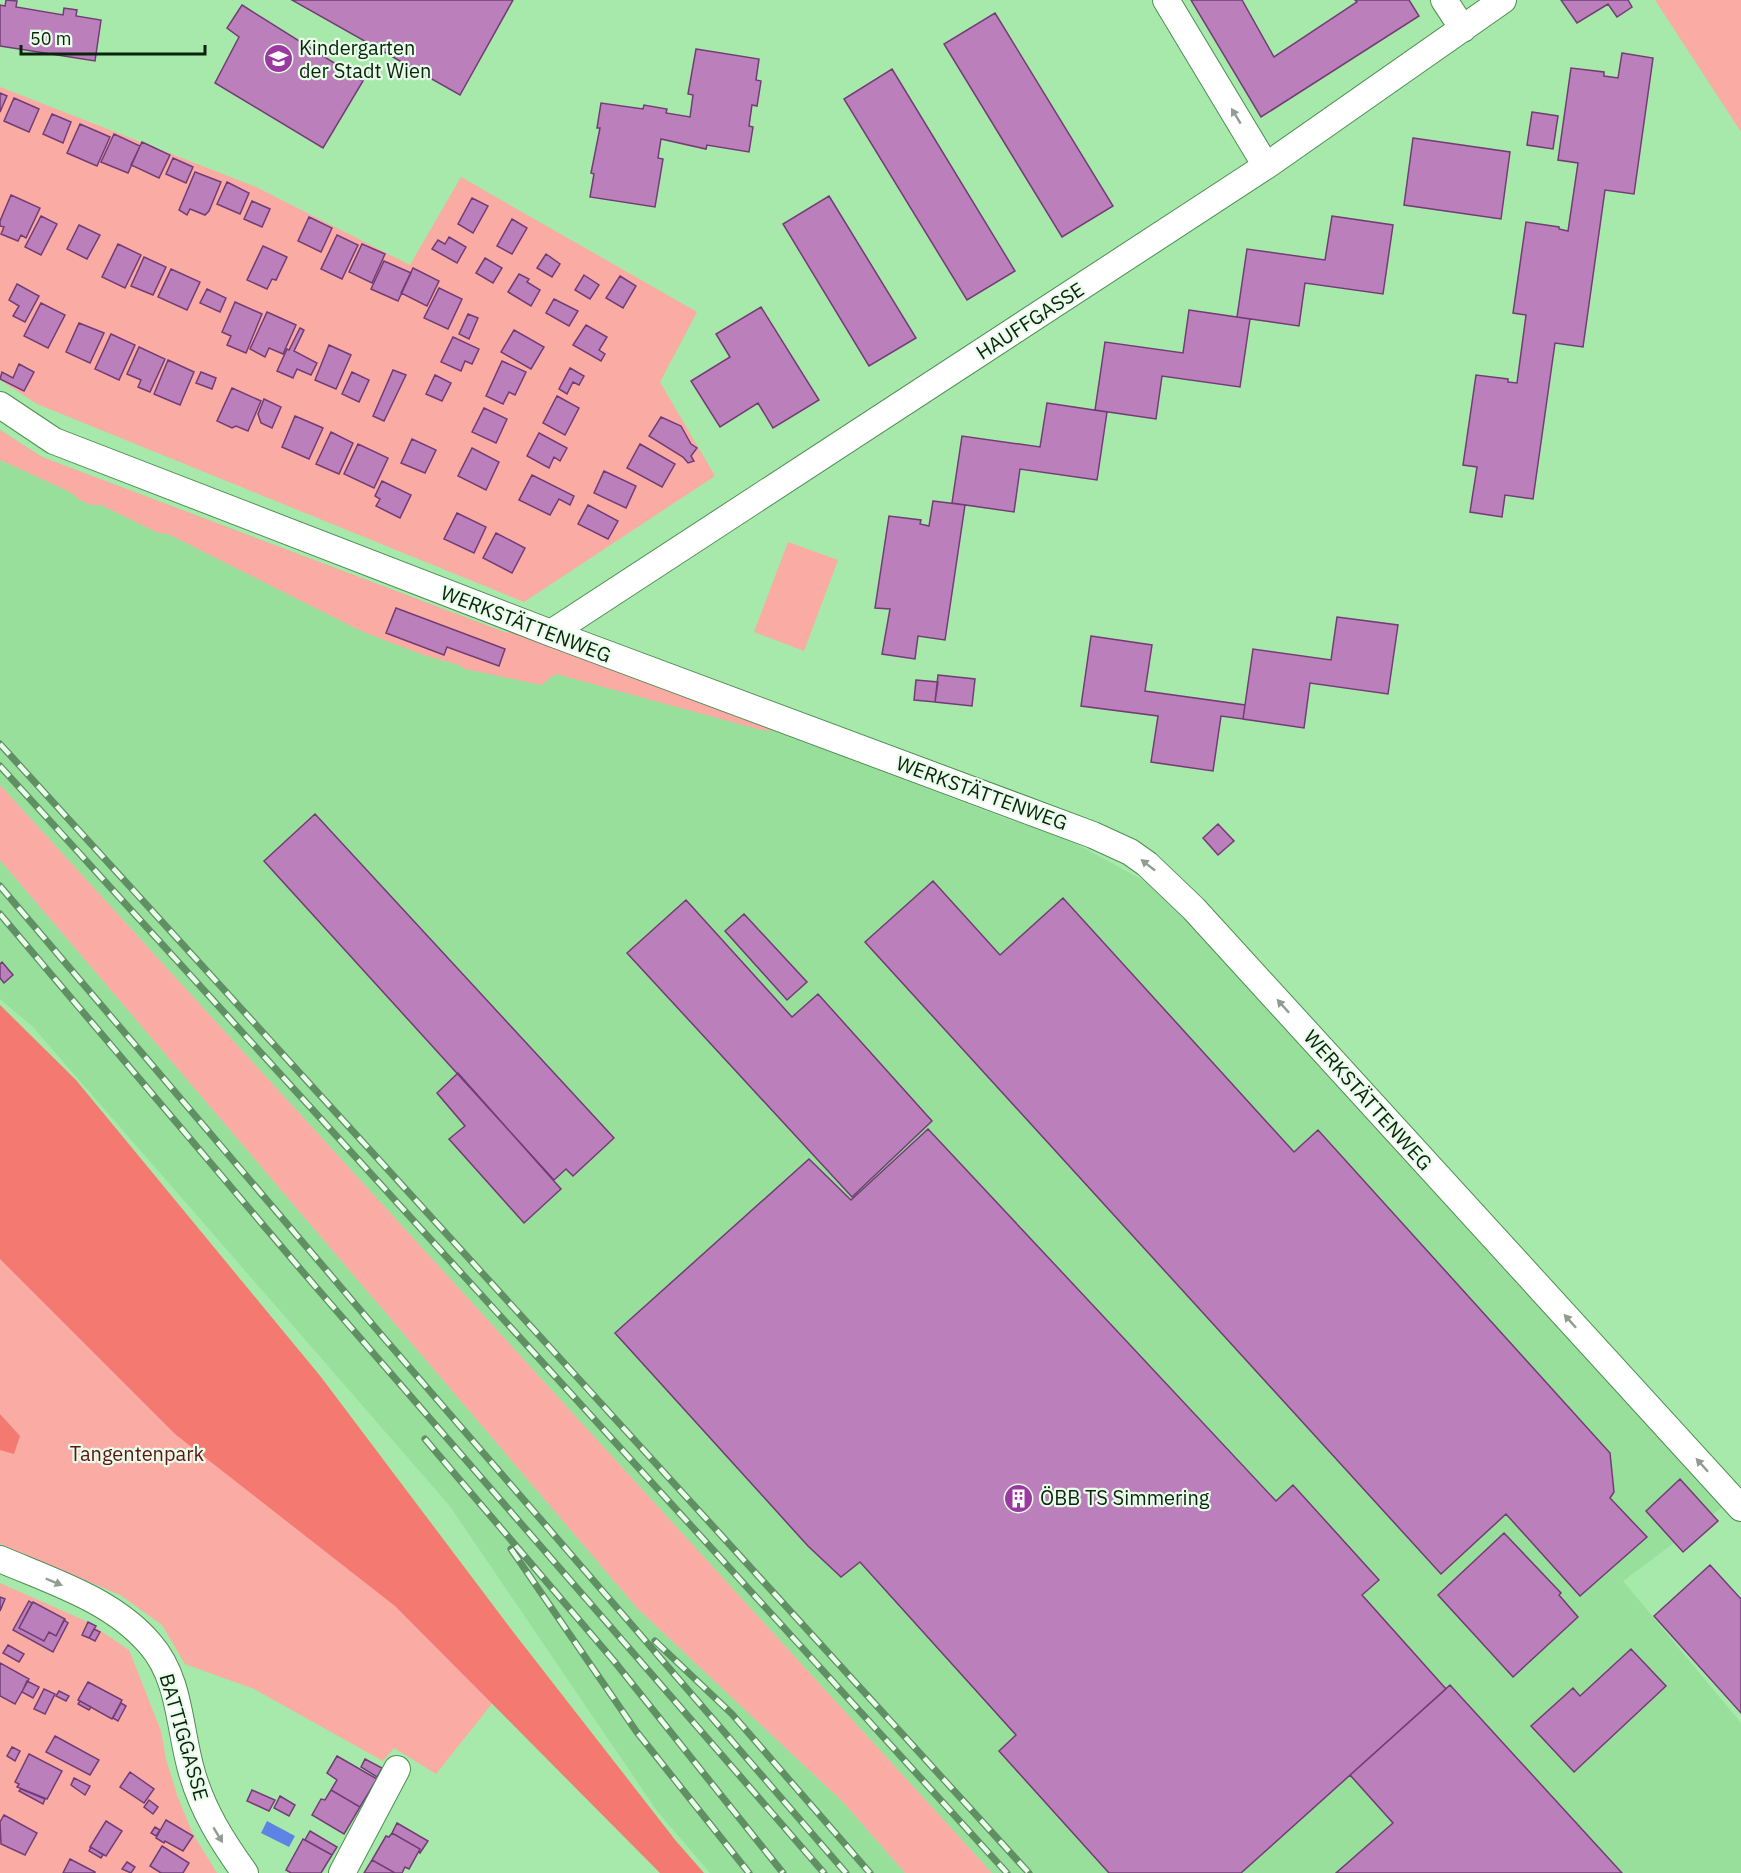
<svg xmlns="http://www.w3.org/2000/svg" width="1741" height="1873" font-family="'IBM Plex Sans',sans-serif">
<style>
.built{fill:#97df9b}
.green{fill:#faaba3}
.forest{fill:#f47970}
.water{fill:#5d84e5}
.building{fill:#bb80bc;stroke:#723c74;stroke-width:1.5}
.lines{fill:none;stroke-linecap:round;stroke-linejoin:round}
.street-casing{stroke:#4e8e53;stroke-width:28}
.street{stroke:#fff;stroke-width:26}
.rail-casing{stroke:#5f8f62;stroke-width:7}
.rail{stroke:#e9fdea;stroke-width:4.5;stroke-dasharray:14;stroke-linecap:butt}
.oneway{fill:#909c92}
.labels{text-anchor:middle;stroke-width:4.5;stroke-linejoin:round;paint-order:stroke}
.poi-label{font-size:20px;fill:#09230c;stroke:#e9fdea;text-anchor:start}
.street-label{font-size:20px;fill:#09230c;stroke:#e9fdea}
.park-label{font-size:20px;fill:#601313;stroke:#e9fdea}
</style>
<rect width="100%" height="100%" fill="#a7e9aa"/>
<path class="built" d="M0 430 42 457 507 633 509 631 596 663 1010 820 1062 836 1163 891 1725 1505 1623 1581 1741 1723V1873H992L0 785Z
M0 860 637 1608 844 1803 905 1873H710L657 1811 449 1505 33 1027 0 999Z"/>
<path class="green" d="M1655 0H1741V132Z
M0 87 256 187 410 265 461 177 697 312 660 382 715 476 524 602 37 404 0 380Z
M0 430 42 457 507 633 509 631 778 731 761 730 556 674 541 685 465 669 459 665 423 655 361 631 168 534 158 533 101 505C89 507 79 500 70 492L0 460Z
M788 542 838 560 804 651 754 632Z
M0 785 992 1873H905L844 1803 637 1608 0 860Z
M0 1112 502 1691 436 1774 394 1748 383 1761 254 1689 185 1664 162 1625 120 1595 0 1544Z
M0 1583 88 1622 129 1650 161 1731 166 1759 178 1798 193 1834 217 1873H0Z"/>
<path class="forest" d="M0 1005 76 1080 321 1377 514 1633 676 1841 704 1873H660L395 1606 175 1434 0 1259Z
M0 1414 20 1436 14 1454 0 1450Z"/>
<path class="water" d="M267 1821 295 1836 289 1847 261 1833Z"/>
<path class="building" d="M6 0 17 1 16 7 63 15 64 8 77 10 76 16 101 20 95 61 0 46V5L5 6Z
M292 0H513L460 95Z
M1191 0H1242L1274 57 1357 2 1355 0H1409L1419 16 1261 117Z
M1561 0H1628L1632 7 1617 17 1608 4 1577 23Z
M242 5 363 81 323 148 215 83 239 37 227 28Z
M995 13 1113 206 1062 237 944 44Z
M696 49 759 59 756 80 761 81 757 106 752 105 749 126 753 127 749 152 707 145 706 149 661 139 658 158 663 159 655 207 590 197 594 174 591 173 600 128H597L601 103 643 109 644 105 667 109 666 113 690 117 693 95 688 94Z
M1622 53 1653 58 1634 194 1605 190 1583 347 1555 343 1533 499 1505 495 1502 517 1470 512 1477 467 1463 465 1476 375 1508 379V382L1517 383 1526 315 1513 313 1526 222 1559 227V229L1568 231 1578 163 1558 160 1571 68 1604 72V76L1618 78Z
M892 69 1015 271 967 300 844 99Z
M0 93 7 96 0 112Z
M14 98 39 109 29 132 4 121Z
M1532 112 1558 116 1553 149 1527 145Z
M52 114 71 122 63 143 43 134Z
M80 124 110 137 97 166 67 153Z
M114 134 140 146 128 173 101 162Z
M1413 138 1510 152 1501 219 1404 205Z
M142 142 170 155 159 178 131 165Z
M173 158 193 167 186 183 166 174Z
M195 172 221 182 209 211 205 215 190 209 187 215 179 210Z
M227 182 249 193 240 214 217 204Z
M11 195 40 208 26 238 21 235 18 241 1 234 4 227 0 226V221Z
M829 196 916 338 869 366 783 224Z
M472 198 488 206 473 233 458 224Z
M252 201 270 209 262 227 244 219Z
M41 216 57 224 41 255 25 247Z
M1332 216 1393 225 1383 294 1305 283 1299 326 1237 317 1247 249 1325 260Z
M309 217 332 228 321 252 298 241Z
M512 219 527 228 512 254 497 246Z
M79 225 100 235 87 259 67 249Z
M337 235 358 245 342 279 321 269Z
M449 237 466 247 457 263 432 249 438 240 445 244Z
M118 244 141 255 125 288 102 277Z
M362 244 385 254 372 283 349 272Z
M263 246 287 257 276 280 272 279 267 289 247 280Z
M546 254 560 264 552 277 537 268Z
M144 257 166 267 153 295 131 286Z
M485 258 502 268 493 283 476 273Z
M384 261 411 273 398 301 371 289Z
M413 268 439 281 427 306 401 293Z
M171 269 200 282 187 310 158 297Z
M519 274 529 279 527 282 540 290 531 306 508 292Z
M584 275 599 285 590 299 575 290Z
M620 276 636 286 623 308 606 298Z
M17 284 39 296 25 322 13 316 19 306 9 300Z
M439 288 462 299 448 329 424 318Z
M207 289 226 298 220 312 200 303Z
M554 299 578 311 569 326 546 313Z
M235 302 262 314 246 353 227 345 231 336 222 332Z
M41 303 65 315 48 348 24 336Z
M761 307 819 400 773 428 758 403 720 427 691 381 730 357 716 334Z
M1189 310 1250 319 1240 387 1162 376 1156 419 1095 410 1105 342 1183 353Z
M267 312 296 325 283 354 269 348 265 357 250 349Z
M468 314 478 318 469 339 459 334Z
M79 323 104 333 90 363 66 352Z
M586 325 607 337 599 350 605 354 601 361 573 345Z
M300 328 304 330 294 351 317 363 311 375 297 369 293 378 277 371 287 349 289 350Z
M514 330 544 347 531 369 501 352Z
M111 334 135 345 119 380 95 369Z
M453 337 479 349 472 364 465 361 461 371 441 362Z
M329 345 351 355 336 389 315 380Z
M139 347 165 359 150 392 138 387 141 380 127 374Z
M168 360 194 372 180 405 154 394Z
M502 361 526 372 515 395 509 392 503 404 486 396Z
M19 364 34 372 24 391 0 379 2 372 13 378Z
M570 368 584 376 579 385 573 382 567 394 559 389Z
M393 370 406 375 384 421 373 416Z
M201 372 216 378 212 389 196 383Z
M352 372 369 380 359 402 342 394Z
M435 375 451 383 442 401 426 394Z
M232 388 261 401 248 431 236 426 232 428 217 421Z
M557 396 579 408 565 435 543 423Z
M264 399 281 407 272 428 261 423 258 414Z
M1047 403 1107 412 1097 480 1020 469 1014 512 952 503 962 436 1040 447Z
M484 408 507 419 496 443 472 432Z
M295 416 323 428 309 459 282 447Z
M661 417 681 426 691 444 697 448 691 456 694 461 688 463 683 457 649 436Z
M331 432 353 443 339 474 316 464Z
M539 433 567 448 560 461 554 457 549 468 527 456Z
M412 439 436 450 425 473 401 463Z
M358 444 388 458 374 488 344 474Z
M640 444 675 464 662 487 627 468Z
M472 448 499 462 486 490 458 476Z
M604 471 636 486 626 508 594 493Z
M532 475 574 496 570 505 559 499 550 515 519 500Z
M382 481 411 495 400 518 376 506 380 499 375 496Z
M933 501 965 505 945 640 918 636 915 659 882 654 890 609 875 608 889 516 921 520 920 524 929 526Z
M588 505 618 521 608 539 578 524Z
M457 513 486 527 474 553 444 539Z
M496 533 525 548 512 573 483 558Z
M396 608 505 649 499 666 447 647 444 655 386 633Z
M1337 617 1398 625 1388 694 1310 683 1304 728 1243 719 1253 649 1331 660Z
M1091 636 1152 645 1145 691 1245 705 1243 719 1221 716 1213 771 1151 762 1158 716 1081 706Z
M938 675 975 679 972 706 935 702Z
M916 680 938 682 935 702 914 700Z
M315 814 614 1138 573 1176 566 1169 554 1180 264 861Z
M1218 824 1234 841 1218 855 1203 838Z
M933 881 1000 955 1063 898 1294 1152 1318 1130 1610 1453 1614 1492 1610 1498 1647 1537 1580 1596 1506 1514 1441 1574 865 942Z
M686 900 792 1017 818 994 932 1121 852 1197 627 953Z
M744 914 807 982 787 1000 725 931Z
M2 962 13 975 4 983 0 978V964Z
M458 1073 561 1189 524 1223 449 1139 465 1126 437 1093Z
M928 1129 1276 1501 1293 1485 1379 1580 1362 1595 1446 1689 1241 1873H1109L999 1751 1016 1735 860 1562 841 1577 808 1546 615 1333 809 1159 851 1200Z
M1680 1479 1718 1521 1683 1552 1646 1511Z
M1504 1533 1561 1593 1559 1595 1578 1617 1513 1677 1438 1595Z
M1710 1565 1741 1599V1713L1654 1616Z
M0 1597 5 1599 0 1611Z
M29 1601 32 1603 19 1628 44 1641 49 1632 56 1636 64 1620 68 1623 53 1652 13 1630Z
M33 1602 65 1619 56 1636 49 1632 44 1641 19 1628Z
M88 1622 96 1626 89 1638 82 1635Z
M94 1629 100 1632 95 1641 89 1638Z
M8 1645 24 1654 19 1662 3 1653Z
M1631 1649 1666 1686 1574 1772 1531 1726 1573 1688 1580 1696Z
M0 1663 29 1679 15 1704 0 1696Z
M27 1681 39 1687 33 1698 22 1692Z
M88 1682 122 1700 112 1719 78 1700Z
M1450 1685 1622 1873H1336L1393 1823 1350 1775Z
M44 1689 55 1694 45 1714 34 1709Z
M59 1691 69 1696 66 1701 56 1696Z
M80 1701 91 1707 89 1710 78 1704Z
M121 1703 126 1706 118 1721 113 1718Z
M55 1736 99 1760 90 1775 46 1752Z
M12 1747 20 1751 15 1761 7 1756Z
M29 1754 62 1771 47 1799 17 1787 19 1784 15 1782Z
M337 1756 377 1779 360 1807 331 1790 337 1780 327 1773Z
M365 1759 382 1768 377 1777 361 1767Z
M130 1772 154 1789 144 1803 120 1787Z
M74 1778 90 1786 85 1795 71 1785Z
M21 1789 45 1799 43 1804 19 1791Z
M252 1790 275 1800 269 1811 247 1801Z
M331 1790 360 1807 344 1834 312 1815 321 1799 325 1800Z
M280 1796 295 1805 289 1816 274 1808Z
M149 1800 158 1807 153 1814 144 1807Z
M4 1815 37 1833 25 1855 1 1844 0 1822Z
M166 1820 193 1836 183 1851 165 1841 164 1843 156 1838Z
M106 1821 122 1831 106 1856 90 1847Z
M397 1823 428 1841 420 1853 419 1852 420 1849 392 1833Z
M155 1827 160 1830 156 1836 151 1833Z
M310 1831 337 1847 332 1855 305 1840Z
M392 1833 420 1849 409 1869 405 1867 402 1873H395L372 1860 386 1836 389 1837Z
M303 1839 332 1855 321 1873H291L286 1870Z
M162 1846 189 1863 183 1873H161L150 1866Z
M91 1847 103 1855 101 1858 89 1851Z
M70 1859 95 1872V1873H63Z
M372 1860 395 1873H364Z
M127 1862 135 1867 131 1873 122 1869Z"/>
<g class="lines">
<defs>
<path id="street" d="M1166 0 1266 166
M1444 0 1463 29
M0 405 54 441 551 633 1093 835 1130 852 1147 864 1194 909 1741 1508
M551 633 1266 166 1503 0
M0 1559C51 1581 113 1600 150 1644 181 1679 179 1730 192 1773 203 1811 222 1841 245 1873
M342 1873 397 1769"/>
</defs>
<use href="#street" class="street-casing"/>
<use href="#street" class="street"/>
<defs>
<path id="rail" d="M0 744 1029 1873
M0 766 1007 1873
M0 886 384 1338 846 1873
M0 914 302 1271 824 1873
M425 1439 614 1661 783 1873
M511 1549 636 1731 749 1873
M655 1641 732 1714 870 1873"/>
</defs>
<use href="#rail" class="rail-casing"/>
<use href="#rail" class="rail"/>
</g>
<defs><path id="oneway-solid" d="M-6-.8H1V-3.2L6.5 0L1 3.2V.8H-6Z" transform="scale(1.5)"/></defs>
<g class="oneway">
<use href="#oneway-solid" transform="translate(1236 116) rotate(-121)"/>
<use href="#oneway-solid" transform="translate(1148 865) rotate(-142)"/>
<use href="#oneway-solid" transform="translate(1283 1006) rotate(-132)"/>
<use href="#oneway-solid" transform="translate(1570 1321) rotate(-132)"/>
<use href="#oneway-solid" transform="translate(1702 1465) rotate(-132)"/>
<use href="#oneway-solid" transform="translate(54 1582) rotate(23)"/>
<use href="#oneway-solid" transform="translate(218 1835) rotate(59)"/>
</g>
<defs>
<symbol id="school-disc" viewBox="-11 -11 22 22"><circle r="9.5" fill="#9b39a0" stroke="#e9fdea"/><path d="M0-5L7-2L0 1L-7-2ZM-4 1L0 2.5L4 1V4Q0 6-4 4Z" fill="#fff"/></symbol>
<symbol id="building-disc" viewBox="-11 -11 22 22"><circle r="9.5" fill="#9b39a0" stroke="#e9fdea"/><path d="M-4-6H4V6H1V3H-1V6H-4ZM-2.5-4.3h1.7v1.8h-1.7ZM.8-4.3h1.7v1.8H.8ZM-2.5-1h1.7V.8h-1.7ZM.8-1h1.7V.8H.8Z" fill="#fff"/></symbol>
</defs>
<g fill-rule="evenodd">
<use href="#school-disc" x="262" y="42" width="33" height="33"/>
<use href="#building-disc" x="1002" y="1482" width="33" height="33"/>
</g>
<g class="labels">
<g class="poi-label">
<text x="299" y="55">Kindergarten<tspan x="299" dy="23">der Stadt Wien</tspan></text>
<text x="1040" y="1505">ÖBB TS Simmering</text>
</g>
<g class="street-label">
<text transform="translate(1030 321) rotate(-33)" y="7">HAUFFGASSE</text>
<text transform="translate(526 624) rotate(21)" y="7">WERKSTÄTTENWEG</text>
<text transform="translate(982 793) rotate(20)" y="7">WERKSTÄTTENWEG</text>
<text transform="translate(1368 1100) rotate(48)" y="7">WERKSTÄTTENWEG</text>
<text transform="translate(184 1737) rotate(74)" y="7">BATTIGGASSE</text>
</g>
<g class="park-label">
<text x="137" y="1461">Tangentenpark</text>
</g>
</g>
<path d="M21 45v9h184v-9" fill="none" stroke="#09230c" stroke-width="3"/>
<text x="30" y="45" font-size="18" fill="#09230c" stroke="#e9fdea" stroke-width="4.5" paint-order="stroke">50 m</text>
</svg>
